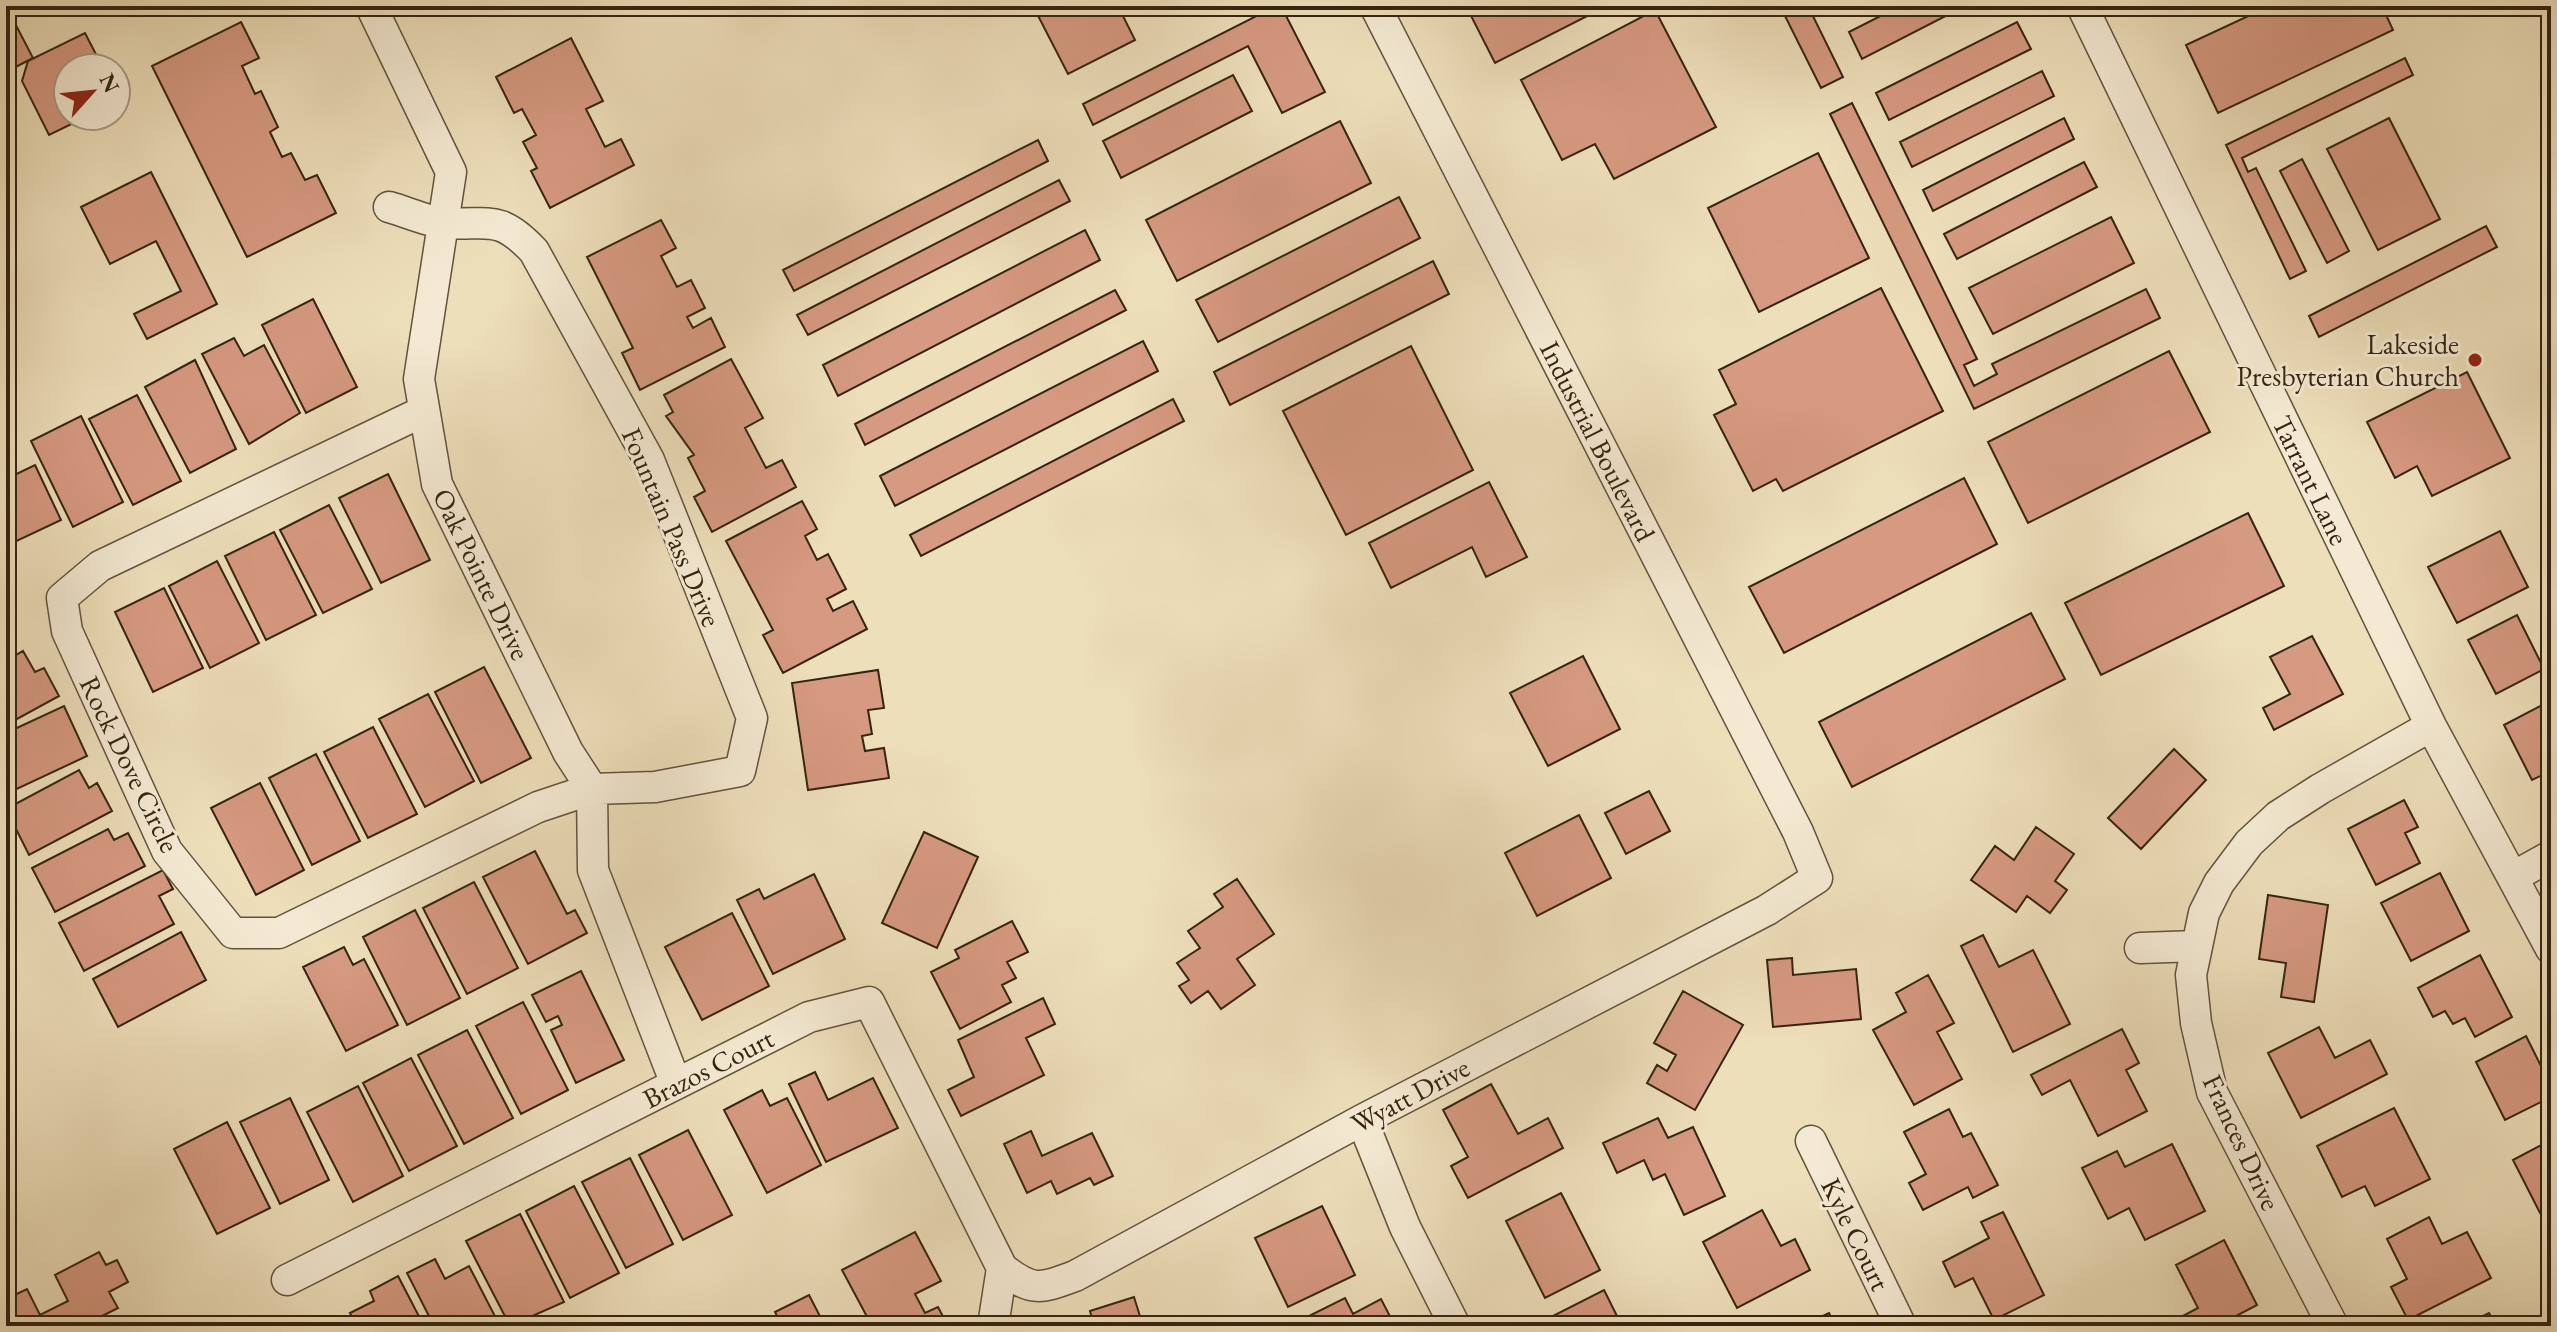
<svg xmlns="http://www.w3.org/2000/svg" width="2557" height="1332" font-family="'EB Garamond',serif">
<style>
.building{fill:#d69981;stroke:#352411;stroke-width:2}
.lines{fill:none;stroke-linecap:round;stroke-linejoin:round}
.minor-casing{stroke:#63533c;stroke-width:33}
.minor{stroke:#f4ead3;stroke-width:30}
.poi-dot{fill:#8f2418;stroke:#f4ead3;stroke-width:3}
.labels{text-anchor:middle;stroke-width:6;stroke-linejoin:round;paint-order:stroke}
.poi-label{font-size:28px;fill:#352411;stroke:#f4ead3;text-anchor:end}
.street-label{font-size:28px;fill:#352411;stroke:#f4ead3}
</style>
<rect width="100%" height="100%" fill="#eedfbb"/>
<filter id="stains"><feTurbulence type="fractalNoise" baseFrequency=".0025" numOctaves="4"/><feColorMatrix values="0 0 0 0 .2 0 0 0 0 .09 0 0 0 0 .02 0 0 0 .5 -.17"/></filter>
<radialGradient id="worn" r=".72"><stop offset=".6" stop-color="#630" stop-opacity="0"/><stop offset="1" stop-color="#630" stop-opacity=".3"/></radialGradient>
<path class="building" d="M6 6 33 58 6 72Z
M1033 6H1118L1135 40 1068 74Z
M1276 6H1281L1325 92 1282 113 1248 46 1093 125 1083 104Z
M1466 6H1597L1599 10 1495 63Z
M1780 6H1808L1843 77 1821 88Z
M1900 6H1965L1862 59 1849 32Z
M2260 6H2382L2393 30 2218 113 2186 45 2257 12 2255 8Z
M1655 10 1716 127 1614 179 1595 144 1562 160 1521 80Z
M241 22 259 58 242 66 255 94 261 91 278 127 270 132 282 157 291 153 305 180 317 175 336 213 247 257 152 66Z
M2017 22 2031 49 1889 120 1876 93Z
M85 33 103 68H68V116H88L49 135 22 81 28 61Z
M571 38 603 101 586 109 605 147 621 139 634 165 550 208 531 171 537 168 523 142 536 135 522 109 514 113 496 77Z
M2405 58 2413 75 2242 158 2248 172 2256 168 2306 271 2290 279 2226 145Z
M2042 71 2054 96 1912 167 1900 142Z
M1233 75 1252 111 1121 178 1103 141Z
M1852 103 1977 359 1964 365 1974 386 1997 374 1992 364 2146 289 2160 318 1974 409 1830 114Z
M2064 118 2074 139 1933 211 1923 190Z
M2389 118 2440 219 2378 250 2327 149Z
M1340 121 1371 183 1177 281 1146 220Z
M1038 140 1048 161 794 291 783 270Z
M1818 153 1869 258 1759 312 1708 208Z
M2302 159 2349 251 2327 263 2280 171Z
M2084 162 2097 187 1957 259 1944 234Z
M151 172 217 304 147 339 134 314 181 291 156 241 110 264 81 207Z
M1059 180 1070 201 808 335 797 315Z
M1399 197 1420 238 1218 342 1196 300Z
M2111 217 2134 263 1993 334 1969 288Z
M661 220 676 248 661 256 677 287 691 280 705 308 687 317 693 328 711 318 725 347 640 390 622 353 633 348 587 257Z
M2486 226 2497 247 2319 337 2309 316Z
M1085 230 1100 260 838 396 823 365Z
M1433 261 1449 294 1230 405 1214 372Z
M1881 288 1943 411 1783 491 1776 479 1753 491 1714 415 1736 404 1719 370Z
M1115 290 1126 310 865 445 855 424Z
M313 299 357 387 306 413 262 325Z
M234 338 244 356 264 345 300 413 249 444 202 354Z
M1143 341 1158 371 895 506 880 476Z
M1411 346 1473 470 1346 535 1283 411Z
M2169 351 2210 432 2028 523 1988 442Z
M731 359 763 418 745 428 766 468 782 460 796 487 712 532 694 497 705 491 688 458 694 455 666 416 673 412 664 395Z
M195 360 236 449 190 473 145 387Z
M2467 372 2510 458 2432 496 2417 466 2395 478 2367 422Z
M137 395 181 481 133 505 89 419Z
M1173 399 1184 421 921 556 910 535Z
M81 416 123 502 73 527 31 441Z
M35 465 61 520 6 546V479Z
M388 474 430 560 381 583 339 498Z
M1964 478 1997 544 1784 653 1749 587Z
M1489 482 1527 557 1486 577 1472 547 1391 588 1369 543Z
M802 501 817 529 805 536 817 560 828 554 846 589 827 599 833 611 853 601 867 629 783 673 763 635 773 630 726 541Z
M329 505 372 589 323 613 280 530Z
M2248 513 2284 586 2101 675 2065 603Z
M2500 531 2528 587 2457 623 2428 567Z
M274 532 316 615 266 640 225 556Z
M217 561 259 643 210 668 169 586Z
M164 588 203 668 153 692 115 612Z
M2031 613 2065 679 1852 787 1819 722Z
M2517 615 2544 669 2496 694 2468 640Z
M2312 636 2343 694 2274 730 2263 708 2290 694 2270 657Z
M23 651 35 672 44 668 59 696 6 725V661Z
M1583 656 1620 729 1548 766 1510 693Z
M484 667 531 758 481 783 435 692Z
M878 670 884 708 868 710 872 734 862 736 865 751 884 748 889 778 808 790 792 683Z
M428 694 474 781 425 807 379 719Z
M2544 704 2551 717V771L2532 780 2504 725Z
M64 706 87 756 6 794V733Z
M373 727 417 814 368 838 324 752Z
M2174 749 2206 780 2141 849 2108 818Z
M316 754 360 841 312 865 269 778Z
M79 770 89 788 97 783 112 811 29 855 6 809Z
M260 783 304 870 256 895 211 808Z
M1649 791 1670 831 1626 854 1605 813Z
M2404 800 2418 827 2405 833 2420 863 2376 885 2348 829Z
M1579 815 1611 878 1537 916 1505 853Z
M2036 827 2074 854 2055 881 2067 890 2050 913 2027 896 2016 912 1971 880 1995 846 2014 860Z
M108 829 114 840 128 833 145 866 55 912 32 868Z
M924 832 978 857 937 948 882 923Z
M535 851 567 914 575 910 587 933 528 964 483 877Z
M163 870 173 889 159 896 174 924 84 971 59 923Z
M2440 873 2469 931 2411 961 2381 903Z
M814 874 845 939 773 974 737 900 759 889 764 899Z
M1237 879 1274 934 1237 959 1255 985 1221 1009 1208 991 1191 1003 1179 986 1189 980 1177 963 1200 948 1188 931 1223 907 1214 894Z
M474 882 518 968 467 994 423 908Z
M2268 895 2328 905 2314 1002 2281 997 2286 963 2259 959Z
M415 910 460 998 407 1025 363 937Z
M732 913 769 986 702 1020 665 947Z
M1012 921 1028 952 1007 962 1016 978 1002 985 1011 1002 960 1029 931 972 959 958 955 950Z
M181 932 206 980 118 1027 93 979Z
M1983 935 1999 967 2033 950 2070 1024 2013 1052 1961 946Z
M344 947 353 965 364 959 398 1025 346 1051 303 967Z
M2480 955 2512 1017 2475 1037 2465 1018 2453 1024 2445 1011 2433 1017 2418 988Z
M1792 958 1793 975 1856 969 1861 1019 1773 1027 1767 960Z
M581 971 624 1060 576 1083 551 1030 562 1025 558 1016 546 1022 532 995Z
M1928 975 1954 1023 1937 1032 1962 1079 1914 1105 1873 1030 1906 1012 1896 993Z
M1683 991 1743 1025 1695 1110 1647 1083 1657 1065 1667 1071 1676 1055 1654 1043Z
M1043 998 1055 1024 1026 1038 1044 1075 961 1116 948 1090 974 1077 958 1040Z
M523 1002 568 1090 521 1114 476 1026Z
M2319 1027 2335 1058 2370 1040 2387 1074 2301 1118 2268 1053Z
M2122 1029 2139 1063 2126 1070 2147 1111 2098 1136 2070 1080 2042 1095 2031 1075Z
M467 1030 513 1118 464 1144 418 1055Z
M2526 1036 2551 1086V1097L2505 1120 2476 1062Z
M411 1058 457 1146 409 1171 363 1083Z
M815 1072 828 1100 873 1078 898 1128 826 1162 789 1084Z
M1491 1084 1518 1134 1548 1118 1563 1148 1468 1198 1451 1166 1468 1157 1443 1110Z
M358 1086 403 1176 353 1202 307 1112Z
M762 1090 770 1106 787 1098 821 1165 767 1193 724 1110Z
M290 1098 329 1180 280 1204 240 1122Z
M2394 1108 2430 1179 2375 1206 2365 1186 2342 1197 2317 1146Z
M1949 1109 1963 1137 1971 1133 1998 1185 1973 1198 1968 1187 1923 1210 1909 1183 1926 1174 1904 1132Z
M1658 1118 1668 1138 1693 1127 1725 1196 1684 1215 1665 1174 1653 1180 1644 1160 1617 1173 1603 1143Z
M227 1122 270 1208 217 1234 174 1149Z
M688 1130 732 1215 683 1240 639 1155Z
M1031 1131 1042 1156 1092 1133 1113 1176 1094 1185 1090 1178 1057 1194 1051 1181 1027 1193 1004 1144Z
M2551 1140V1207L2540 1213 2513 1160Z
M2172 1144 2205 1211 2145 1240 2129 1208 2108 1219 2082 1168 2117 1151 2125 1167Z
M630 1158 673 1244 626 1268 582 1182Z
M574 1186 619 1273 570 1298 526 1211Z
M1561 1193 1600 1270 1545 1298 1506 1221Z
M1322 1206 1355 1275 1288 1307 1255 1238Z
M1762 1210 1781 1246 1795 1239 1810 1270 1737 1308 1703 1242Z
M2003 1212 2044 1295 1994 1320 1973 1278 1955 1287 1943 1262 1989 1238 1981 1222Z
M520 1214 564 1302 510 1326 466 1241Z
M2429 1217 2442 1244 2467 1232 2491 1278 2408 1320 2391 1287 2407 1279 2387 1239Z
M915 1232 941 1281 915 1294 925 1313 938 1307 948 1326H872L842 1270Z
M2224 1240 2257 1305 2217 1326H2186L2181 1317 2198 1308 2176 1265Z
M99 1252 106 1265 117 1260 128 1282 109 1292 118 1308 102 1316 107 1326H13L6 1313V1299L27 1289 40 1315 68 1301 55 1275Z
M435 1259 445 1279 469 1266 500 1326H434L407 1273Z
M398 1276 424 1326H357L350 1313 374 1301 370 1291Z
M1604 1290 1622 1326H1550L1547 1319Z
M809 1295 825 1326H767L779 1320 775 1312Z
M1134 1297 1143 1326H1094L1090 1311Z
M1345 1298 1353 1314 1381 1299 1394 1324 1299 1326 1297 1322Z
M1829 1313 1835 1326H1801Z
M2489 1313 2496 1326H2463Z"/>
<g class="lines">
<defs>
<path id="minor" d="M371 6 451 172 419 379 437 484 568 752 592 789 593 870 676 1084
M2082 6 2431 726 2551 949
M389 207C407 212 426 221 444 223 489 226 498 213 534 251L649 460 752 718 740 771 655 787 592 789 538 807 279 933H233L167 851 67 631 62 598 100 566 424 411
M2513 877 2551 856
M2140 948 2197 946
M1362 1120 1405 1227 1455 1326
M1811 1141 1901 1326
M287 1280 809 1017 869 1002 1002 1268C1032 1292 1040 1289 1075 1276L1362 1120 1767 910 1817 878 1798 832 1375 6
M993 1326 1002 1268
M2333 1326 2212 1092 2196 1023 2191 975 2204 913 2219 883 2249 843 2278 816 2320 789 2431 726"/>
</defs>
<use href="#minor" class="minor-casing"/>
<use href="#minor" class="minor"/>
</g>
<circle class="poi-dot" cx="2475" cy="360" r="8"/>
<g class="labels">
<g class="poi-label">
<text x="2459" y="354">Lakeside<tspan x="2459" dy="32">Presbyterian Church</tspan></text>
</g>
<g class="street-label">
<text transform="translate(1598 441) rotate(63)" y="10">Industrial Boulevard</text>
<text transform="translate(2311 480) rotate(64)" y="10">Tarrant Lane</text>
<text transform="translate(672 527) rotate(67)" y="10">Fountain Pass Drive</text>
<text transform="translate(482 574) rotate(64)" y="10">Oak Pointe Drive</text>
<text transform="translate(130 764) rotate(64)" y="10">Rock Dove Circle</text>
<text transform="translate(708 1068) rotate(-27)" y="10">Brazos Court</text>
<text transform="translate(1410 1095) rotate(-28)" y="10">Wyatt Drive</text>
<text transform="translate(2242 1142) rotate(65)" y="10">Frances Drive</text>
<text transform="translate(1856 1234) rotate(64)" y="10">Kyle Court</text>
</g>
</g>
<rect width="2557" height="1332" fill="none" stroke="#eedfbb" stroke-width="32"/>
<rect x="8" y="8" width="2541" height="1316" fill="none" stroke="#352411" stroke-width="4"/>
<rect x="16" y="16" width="2525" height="1300" fill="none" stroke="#352411" stroke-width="2"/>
<g transform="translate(92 92) rotate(63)"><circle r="38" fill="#f4ead3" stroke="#a89b85" stroke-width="2"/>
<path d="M0-6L14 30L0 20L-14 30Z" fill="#8f2418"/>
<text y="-12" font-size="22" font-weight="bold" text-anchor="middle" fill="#352411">N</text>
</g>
<rect width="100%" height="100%" filter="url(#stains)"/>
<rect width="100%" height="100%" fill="url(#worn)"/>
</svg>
